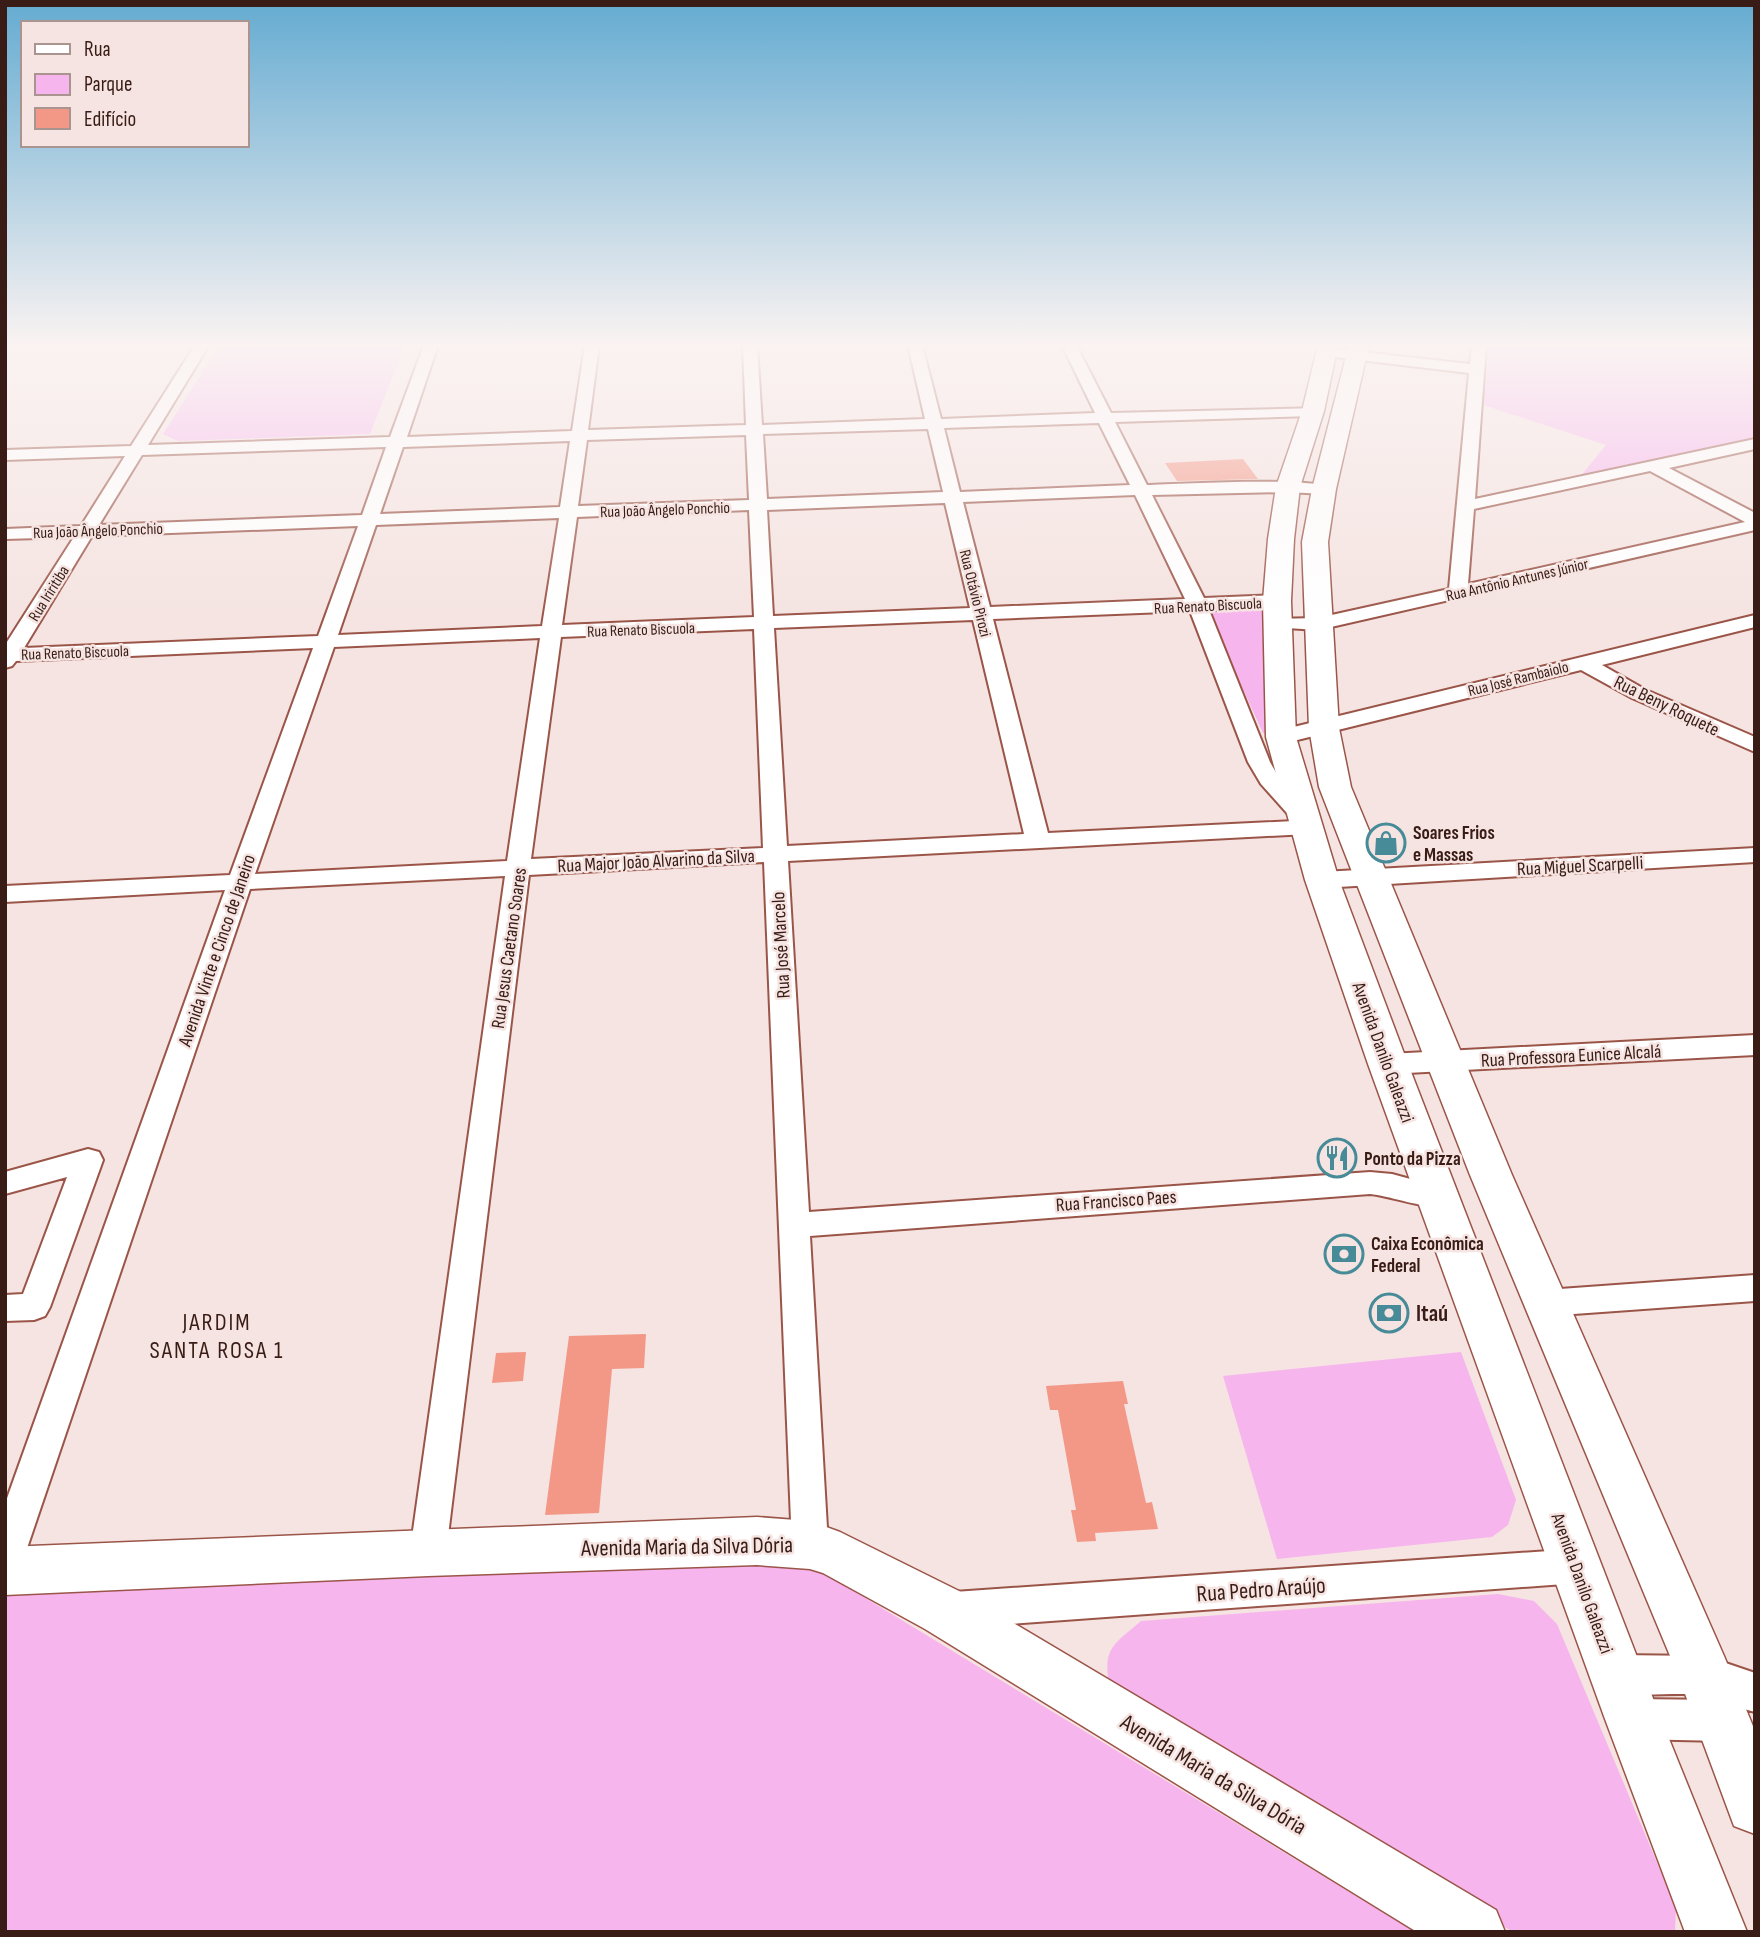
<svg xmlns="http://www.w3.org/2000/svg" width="1760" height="1937" font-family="'Sofia Sans Condensed',sans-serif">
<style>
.green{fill:#f7b5ee}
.building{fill:#f39887}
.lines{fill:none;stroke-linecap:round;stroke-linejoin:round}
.minor-casing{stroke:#9b5548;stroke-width:4}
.secondary-casing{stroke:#9b5548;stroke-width:3}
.minor{fill:#fff;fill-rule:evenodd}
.secondary{fill:#fff;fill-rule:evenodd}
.labels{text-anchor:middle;stroke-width:5;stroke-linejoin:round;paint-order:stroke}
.far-street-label{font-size:16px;fill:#391c16;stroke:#f5e4e1}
.street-label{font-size:19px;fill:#391c16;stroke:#f5e4e1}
.poi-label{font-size:19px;font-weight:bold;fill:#391c16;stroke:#f5e4e1;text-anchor:start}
.near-poi-label{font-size:23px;font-weight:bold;fill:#391c16;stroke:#f5e4e1;text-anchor:start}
.near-street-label{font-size:23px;fill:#391c16;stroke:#f5e4e1}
.near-neighbourhood-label{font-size:24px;letter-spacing:2px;fill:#391c16;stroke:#f5e4e1}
</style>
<rect width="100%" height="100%" fill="#f5e4e1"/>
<path class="green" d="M220 345H405L370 434 178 441 163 434Z
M1490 345H1755V440L1579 478 1606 445 1483 405Z
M1258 605 1267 610 1272 735 1263 733 1208 613 1221 609Z
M1461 1352 1516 1500 1508 1525 1492 1537 1277 1559 1223 1376Z
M754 1557 806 1562 1415 1932H5V1592Z
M1498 1594 1534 1601 1557 1624 1676 1908 1675 1932H1513L1110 1690C1102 1648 1112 1646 1141 1621Z"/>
<path class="building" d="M1243 459 1258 479 1177 481 1165 463Z
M646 1334 644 1368 612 1369 599 1513 545 1515 569 1336Z
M526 1352 523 1381 492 1383 496 1353Z
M1123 1381 1128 1404H1124L1146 1503 1152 1502 1158 1529 1095 1533 1096 1541 1077 1542 1071 1510H1076L1058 1410H1050L1046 1386Z"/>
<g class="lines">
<defs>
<path id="minor" d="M195 345H209L148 445 390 437 424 345H438L407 437 572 431 585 345H599L588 430 746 425 743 345H757L762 425 925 419 908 345H922L941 419 1095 413 1062 345H1076L1111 413 1319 408 1321 411 1319 414 1313 416 1115 422 1147 485C1174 484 1321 476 1333 489L1324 494 1288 492 1152 495 1204 598 1277 595 1287 601 1277 607 1209 610 1270 762 1278 776 1312 812 1316 817 1313 821 1320 827 1316 832 1308 834 788 861 809 1212 1370 1172 1392 1174 1447 1189 1451 1197 1447 1205C1428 1211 1392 1196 1370 1194L810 1236 828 1545 823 1557 810 1562 797 1557 792 1545 764 862 529 875 446 1552 441 1564 428 1569 415 1564 410 1552 505 876 250 889 24 1557 18 1569 5 1574V1504L225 890 5 902V886L230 875 313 648 16 661 12 666 5 668V645L74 537 5 539V529L81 526 125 456 5 460V450L131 446ZM1099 423 1130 485 960 492 944 428ZM928 429 943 492 767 499 763 434ZM746 435 749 500 578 506 587 440ZM570 441 560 507 380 514 403 447ZM386 447 362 515 99 525 142 455ZM1135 495 1185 599 990 607 963 502ZM945 503 970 608 773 616 767 510ZM749 510 754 617 562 625 577 517ZM559 518 542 626 338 635 376 525ZM358 526 318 636 24 648 92 536ZM1190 611 1248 762 1261 784 1294 821 1048 833 993 619ZM973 620 1024 834 787 846 774 628ZM754 629 763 848 531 859 561 637ZM540 638 507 861 255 874 334 647Z
M1472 345H1486L1475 499 1755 439V449L1669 468 1755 513V530L1318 630 1271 627 1268 623 1271 619 1318 618 1449 589 1469 373 1326 356 1319 352 1326 348 1470 364ZM1650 471 1745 522 1468 584 1474 509Z
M1755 615V627L1602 665 1646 690 1755 737V752L1632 698 1581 670 1281 744 1273 742 1270 737 1273 732Z
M1755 848V862L1322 888 1313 885 1310 880 1313 875 1322 872Z
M1755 1035V1055L1388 1074 1378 1071 1374 1064 1378 1057 1388 1054Z
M88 1149 99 1152 103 1160 50 1307 45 1316 34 1320 5 1321V1295L23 1294 67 1177 5 1194V1172Z
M1755 1275V1301L1546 1316 1535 1312 1530 1303 1535 1294 1546 1290Z
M1578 1549 1591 1554 1597 1566 1591 1578 1578 1583 954 1628 941 1623 935 1610 941 1597 954 1592Z
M1616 1655 1705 1656 1755 1673V1712L1744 1709 1748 1718 1742 1732 1722 1741 1633 1739 1619 1733 1613 1719 1619 1705 1633 1699 1722 1700C1684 1686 1640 1703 1602 1688L1596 1674 1602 1660Z"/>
<path id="secondary" d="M1318 345H1338L1324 411 1300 487 1294 539 1291 601 1296 737 1339 880 1408 1064 1661 1719 1747 1932H1685L1605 1719 1368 1064 1305 880 1266 737 1263 601 1268 539 1276 487 1302 411Z
M1349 345H1369L1336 489 1328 542 1339 728 1351 787 1512 1175 1724 1656 1755 1731V1834L1734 1826 1678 1675 1470 1175 1319 787 1309 728 1302 542 1312 489Z
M757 1517 810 1521 840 1532 963 1593 1496 1910 1505 1932H1417L925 1629 823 1573 810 1569 757 1565 428 1576 5 1595V1547Z"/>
</defs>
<use href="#minor" class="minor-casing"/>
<use href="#secondary" class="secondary-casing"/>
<use href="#minor" class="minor"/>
<use href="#secondary" class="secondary"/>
</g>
<linearGradient id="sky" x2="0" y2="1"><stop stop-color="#64abd1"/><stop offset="0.56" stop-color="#faf3f2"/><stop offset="1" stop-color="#faf3f2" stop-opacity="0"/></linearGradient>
<rect width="1760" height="616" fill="url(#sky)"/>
<defs>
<symbol id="shop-ring" viewBox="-11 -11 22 22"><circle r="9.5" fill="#f5e4e1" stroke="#468b97" stroke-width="1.5"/><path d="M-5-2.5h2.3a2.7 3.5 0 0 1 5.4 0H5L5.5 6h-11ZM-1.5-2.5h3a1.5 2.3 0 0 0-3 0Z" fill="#468b97"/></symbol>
<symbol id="restaurant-ring" viewBox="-11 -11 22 22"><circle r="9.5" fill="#f5e4e1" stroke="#468b97" stroke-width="1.5"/><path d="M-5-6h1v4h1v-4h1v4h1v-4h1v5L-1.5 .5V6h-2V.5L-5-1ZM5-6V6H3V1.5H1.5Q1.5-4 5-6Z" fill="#468b97"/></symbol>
<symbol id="bank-ring" viewBox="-11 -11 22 22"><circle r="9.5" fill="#f5e4e1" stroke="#468b97" stroke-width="1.5"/><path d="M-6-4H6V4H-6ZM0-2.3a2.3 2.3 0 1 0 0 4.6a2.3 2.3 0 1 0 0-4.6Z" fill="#468b97"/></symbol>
</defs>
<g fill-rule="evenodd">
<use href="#shop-ring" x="1364" y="821" width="44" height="44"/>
<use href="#restaurant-ring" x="1315" y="1136" width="44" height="44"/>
<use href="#bank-ring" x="1322" y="1232" width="44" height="44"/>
<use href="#bank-ring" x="1367" y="1291" width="44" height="44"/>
</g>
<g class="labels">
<g class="far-street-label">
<text transform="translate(665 509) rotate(-2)" y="6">Rua João Ângelo Ponchio</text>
<text transform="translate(98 530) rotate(-2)" y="6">Rua João Ângelo Ponchio</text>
<text transform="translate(1517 579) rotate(-13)" y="6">Rua Antônio Antunes Júnior</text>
<text transform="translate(48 593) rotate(-58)" y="6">Rua Iriritiba</text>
<text transform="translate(976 593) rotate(76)" y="6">Rua Otávio Pirozi</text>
<text transform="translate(1208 605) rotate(-3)" y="6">Rua Renato Biscuola</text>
<text transform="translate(641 629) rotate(-2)" y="6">Rua Renato Biscuola</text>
<text transform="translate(75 652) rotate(-2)" y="6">Rua Renato Biscuola</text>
<text transform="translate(1518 678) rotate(-14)" y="6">Rua José Rambaiolo</text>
</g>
<g class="street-label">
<text transform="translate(1667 705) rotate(26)" y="7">Rua Beny Roquete</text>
<text transform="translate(656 860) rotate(-3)" y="7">Rua Major João Alvarino da Silva</text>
<text transform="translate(1580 865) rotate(-3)" y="7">Rua Miguel Scarpelli</text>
<text transform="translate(780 945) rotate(-93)" y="7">Rua José Marcelo</text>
<text transform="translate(508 948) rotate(-82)" y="7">Rua Jesus Caetano Soares</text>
<text transform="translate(216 950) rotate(-71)" y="7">Avenida Vinte e Cinco de Janeiro</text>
<text transform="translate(1384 1052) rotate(70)" y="7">Avenida Danilo Galeazzi</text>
<text transform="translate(1571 1055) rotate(-3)" y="7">Rua Professora Eunice Alcalá</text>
<text transform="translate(1116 1200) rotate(-4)" y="7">Rua Francisco Paes</text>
<text transform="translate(1583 1583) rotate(70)" y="7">Avenida Danilo Galeazzi</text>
</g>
<g class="poi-label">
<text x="1413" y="839">Soares Frios<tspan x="1413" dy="22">e Massas</tspan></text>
<text x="1364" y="1165">Ponto da Pizza</text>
<text x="1371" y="1250">Caixa Econômica<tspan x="1371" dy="22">Federal</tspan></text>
</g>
<g class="near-poi-label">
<text x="1416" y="1321">Itaú</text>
</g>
<g class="near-street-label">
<text transform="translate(687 1546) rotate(-1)" y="8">Avenida Maria da Silva Dória</text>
<text transform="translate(1261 1589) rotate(-4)" y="8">Rua Pedro Araújo</text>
<text transform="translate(1214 1774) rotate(31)" y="8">Avenida Maria da Silva Dória</text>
</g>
<g class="near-neighbourhood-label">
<text x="217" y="1330">JARDIM<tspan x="217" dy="28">SANTA ROSA 1</tspan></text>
</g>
</g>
<rect width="1760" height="1937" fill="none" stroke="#391c16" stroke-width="14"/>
<rect x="21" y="21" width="228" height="126" fill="#f5e4e1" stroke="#aa9490" stroke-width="2"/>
<rect x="35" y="44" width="35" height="10" fill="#ffffff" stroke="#aa9490" stroke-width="2"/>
<text x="84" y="56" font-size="21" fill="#391c16">Rua</text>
<rect x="35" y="74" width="35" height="21" fill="#f7b5ee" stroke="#aa9490" stroke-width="2"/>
<text x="84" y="91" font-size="21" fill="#391c16">Parque</text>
<rect x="35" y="108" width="35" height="21" fill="#f39887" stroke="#aa9490" stroke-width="2"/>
<text x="84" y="126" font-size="21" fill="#391c16">Edifício</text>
</svg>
